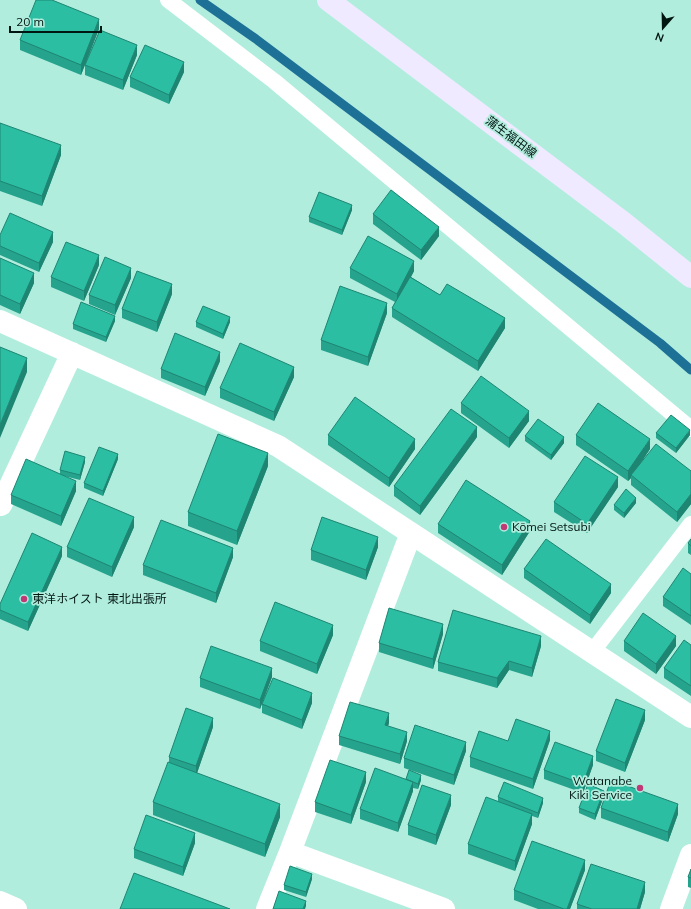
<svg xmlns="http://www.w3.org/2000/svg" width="691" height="909" font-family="Mulish,'Noto Sans JP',sans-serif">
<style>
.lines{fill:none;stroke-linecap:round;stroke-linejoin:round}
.stream{stroke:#1d7096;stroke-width:9}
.service{stroke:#fff;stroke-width:16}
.minor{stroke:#fff;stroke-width:22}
.secondary{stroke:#efeaff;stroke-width:22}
.wall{fill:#25a38c}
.shaded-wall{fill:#1e8572}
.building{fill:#2bbea3;stroke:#1e8572}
.poi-dot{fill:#c03977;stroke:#b1eddd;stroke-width:1.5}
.labels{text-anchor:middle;stroke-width:3.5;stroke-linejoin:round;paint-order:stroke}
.street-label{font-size:12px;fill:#001611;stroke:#b1eddd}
.poi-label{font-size:12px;fill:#001611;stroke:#b1eddd;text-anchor:start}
</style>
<rect width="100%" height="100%" fill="#b1eddd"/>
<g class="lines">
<path class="stream" d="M200 0 256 39 660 343 691 370"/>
<path class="service" d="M168 0 274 81 691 429
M592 652 691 524"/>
<path class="minor" d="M0 321 278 446 691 717
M1 505 72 353
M290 852 444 909
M0 902 16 909
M267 909 290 852 411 533
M671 909 691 855"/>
<path class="secondary" d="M328 0 624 223 691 277"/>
</g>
<path class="wall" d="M99 29 81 75 20 50V40Z
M137 55 123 90 85 75V65Z
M184 72 169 104 130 87V77Z
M0 123 61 155 42 206 0 191Z
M352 210 342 235 309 222V217Z
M373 214 439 236 421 260 373 224Z
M0 235 53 242 39 272 0 255Z
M0 258 34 283 20 314 0 305Z
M99 265 84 301 51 287V277Z
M350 268 414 271 411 277 440 295 505 328 478 371 392 317V308L395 302 350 278Z
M131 278 115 315 89 304V295Z
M172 294 157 332 122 318V309Z
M387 313 368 366 321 350V340Z
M115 321 106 342 73 329V324Z
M196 322H230L223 339 196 327Z
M220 361 205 396 161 378V369Z
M294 377 274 421 220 398V388Z
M461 403 529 421 509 448 461 413Z
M656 433 690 435 676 453 656 438Z
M328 435 415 449 389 487 328 445Z
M576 435 650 449 640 464 691 471V504L677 522 631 485V478L628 481 576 445Z
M525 436 564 443 551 460 525 441Z
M477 437 420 515 394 496V486Z
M118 459 103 496 84 488V483Z
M85 462 80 480 64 476 76 491 61 526 11 504V495L60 474V470Z
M268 466 237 545 188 526V512Z
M618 487 587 533 554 512V502Z
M636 503 624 518 614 510V505Z
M438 524 530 531 502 575 438 533Z
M134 527 112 577 67 557V547Z
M691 539V555L688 553V543Z
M378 547 366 580 311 560V550Z
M62 556 28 631 0 619V604Z
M233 557 216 603 143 575V565Z
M524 569 611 593 590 624 524 578Z
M691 574V625L663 606V597Z
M443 634 433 669 379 652V643Z
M333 635 317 674 260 651V641Z
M624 641 676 646 656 674 624 651Z
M691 645V696L664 678V668Z
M541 646 532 677 509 670 497 688 438 671V662Z
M272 677 260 709 200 687V678Z
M312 703 302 729 262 713V704Z
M645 720 625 772 596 761V751Z
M389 723 388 726 407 741 400 764 339 745V736Z
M213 727 197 773 280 817 265 857 153 815V802L169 762V757Z
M550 740 533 789 470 767V757L508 741Z
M466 751 454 785 404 768V758Z
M593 765 583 793 544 779V770Z
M406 779 421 780 418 789 413 788V791L398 832 360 819V809Z
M366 782 351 824 315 812V802Z
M604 796 595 820 579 813V808Z
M498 797 543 803 538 818 532 816V824L515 871 468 854V844L498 802Z
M451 805 436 845 408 835V825Z
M601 808 678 814 668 842 601 818Z
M195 843 183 876 134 858V849Z
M691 869V888L688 887V877Z
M585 870 570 909H538L514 900V890Z
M312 879 306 897 284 890V885Z
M645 892 640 909H577V904Z"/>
<path class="shaded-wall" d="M99 19V29L81 75V65Z
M137 45V55L123 90V80Z
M184 62V72L169 104V95Z
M61 145V155L42 206V196Z
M352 205V210L342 235V230Z
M439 227V236L421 260V250Z
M53 232V242L39 272V263Z
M99 255V265L84 301V291Z
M414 261V271L397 303V294Z
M131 268V278L115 315V305Z
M34 273V283L20 314V304Z
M172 284V294L157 332V322Z
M387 303V313L368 366V357Z
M115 316V321L106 342V337Z
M230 317V322L223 339V334Z
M505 318V328L478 371V361Z
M220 352V361L205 396V387Z
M27 358V372L0 438V425Z
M294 367V377L274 421V412Z
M529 411V421L509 448V438Z
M477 427V437L420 515V506Z
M690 430V435L676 453V448Z
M564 437V443L551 460V455Z
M415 439V449L389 487V478Z
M650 439V449L632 476 631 475V478L628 481V471Z
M268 453V466L237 545V531Z
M118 454V459L103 496V491Z
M85 457V462L80 480V475Z
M618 477V487L587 533V524Z
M76 481V491L61 526V516Z
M691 494V504L677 522V512Z
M636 498V503L624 518V513Z
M134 517V527L112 577V567Z
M530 521V531L502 575V565Z
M378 537V547L366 580V570Z
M62 547V556L28 631V622Z
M233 548V557L216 603V593Z
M611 584V593L590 624V615Z
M443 624V634L433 669V659Z
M333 625V635L317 674V664Z
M541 636V646L532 677V668Z
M676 636V646L656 674V664Z
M509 661V670L497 688V678Z
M272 668V677L260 709V700Z
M312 693V703L302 729V720Z
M645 710V720L625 772V763Z
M389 713V723L385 735V725Z
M213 718V727L196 776V766Z
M550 731V740L533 789V779Z
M407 732V741L400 764V754Z
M466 742V751L454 785V775Z
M593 756V765L583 793V784Z
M366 772V782L351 824V815Z
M421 775V780L418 789V784Z
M413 782V791L398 832V823Z
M604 791V796L595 820V814Z
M451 795V805L436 845V835Z
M543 798V803L538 818V813Z
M280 804V817L265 857V844Z
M678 804V814L668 842V832Z
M532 814V824L515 871V861Z
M195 833V843L183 876V867Z
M585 860V870L570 909H567Z
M312 874V879L306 897V892Z
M645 882V892L640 909H637Z
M306 901V906L305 909H303Z"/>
<path class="building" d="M36 0H52L99 19 81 65 20 40Z
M100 30 137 45 123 80 85 65Z
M145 45 184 62 169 95 130 77Z
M0 123 61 145 42 196 0 181Z
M391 190 439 227 421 250 373 214Z
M319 192 352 205 342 230 309 217Z
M10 213 53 232 39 263 0 246V235Z
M368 236 414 261 397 294 350 268Z
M66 242 99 255 84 291 51 277Z
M105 257 131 268 115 305 89 295Z
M0 258 34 273 20 304 0 295Z
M137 271 172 284 157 322 122 309Z
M410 277 440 295 447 284 505 318 478 361 392 308Z
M340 286 387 303 368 357 321 340Z
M81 302 115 316 106 337 73 324Z
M203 306 230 317 223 334 196 322Z
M175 333 220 352 205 387 161 369Z
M240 343 294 367 274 412 220 388Z
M0 347 27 358 0 425Z
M481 376 529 411 509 438 461 403Z
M355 397 415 439 389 478 328 435Z
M598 403 650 439 628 471 576 435Z
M451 409 477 427 420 506 394 486Z
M671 415 690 430 676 448 656 433Z
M538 419 564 437 551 455 525 436Z
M218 434 268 453 237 531 188 512Z
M656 444 691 471V494L677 512 631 475Z
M99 447 118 454 103 491 84 483Z
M65 451 85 457 80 475 60 470Z
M585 456 618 477 587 524 554 502Z
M26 459 76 481 61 516 11 495Z
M466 480 530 521 502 565 438 524Z
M626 489 636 498 624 513 614 505Z
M89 498 134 517 112 567 67 547Z
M322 517 378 537 366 570 311 550Z
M161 520 233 548 216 593 143 565Z
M32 533 62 547 28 622 0 610V604Z
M546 539 611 584 590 615 524 569Z
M691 539V546L688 543Z
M683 568 691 574V616L663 597Z
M275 602 333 625 317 664 260 641Z
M389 608 443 624 433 659 379 643Z
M453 610 541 636 532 668 509 661 497 678 438 662Z
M643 613 676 636 656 664 624 641Z
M684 640 691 645V686L664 668Z
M211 646 272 668 260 700 200 678Z
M273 678 312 693 302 720 262 704Z
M616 699 645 710 625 763 596 751Z
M350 702 389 713 385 725 407 732 400 754 339 736Z
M186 708 213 718 196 766 169 757Z
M516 719 550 731 533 779 470 757 479 731 508 741Z
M415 725 466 742 454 775 404 758Z
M555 742 593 756 583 784 544 770Z
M330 760 366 772 351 815 315 802Z
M168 762 280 804 265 844 153 802Z
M375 768 413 782 398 823 360 809Z
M409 770 421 775 418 784 406 779Z
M611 780 678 804 668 832 601 808Z
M504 782 543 798 538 813 498 797Z
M588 784 604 791 595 814 579 808Z
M422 785 451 795 436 835 408 825Z
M486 797 532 814 515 861 468 844Z
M146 815 195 833 183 867 134 849Z
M532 841 585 860 567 909H564L514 890Z
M591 864 645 882 637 909H592L577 904Z
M290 866 312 874 306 892 284 885Z
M691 869V878L688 877Z
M134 873 230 909H120Z
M279 891 306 901 303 909H273Z"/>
<g class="poi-dot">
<circle cx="504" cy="527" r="4"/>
<circle cx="24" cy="599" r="4"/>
<circle cx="640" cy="788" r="4"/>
</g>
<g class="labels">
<g class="street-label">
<text transform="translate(511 137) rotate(37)" y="4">蒲生福田線</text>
</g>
<g class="poi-label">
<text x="512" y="531">Kōmei Setsubi</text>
<text x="32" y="603">東洋ホイスト 東北出張所</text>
<text x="632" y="785" text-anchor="end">Watanabe<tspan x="632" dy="14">Kiki Service</tspan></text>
</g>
</g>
<g transform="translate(663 28) rotate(200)" stroke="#b1eddd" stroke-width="3" paint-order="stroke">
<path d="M0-3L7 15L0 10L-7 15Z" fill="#001611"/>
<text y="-6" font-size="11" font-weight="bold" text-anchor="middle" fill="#001611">N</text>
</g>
<path d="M10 26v6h91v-6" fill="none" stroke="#001611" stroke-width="2"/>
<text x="16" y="26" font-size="12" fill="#001611" stroke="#b1eddd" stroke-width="3" paint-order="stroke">20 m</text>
</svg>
